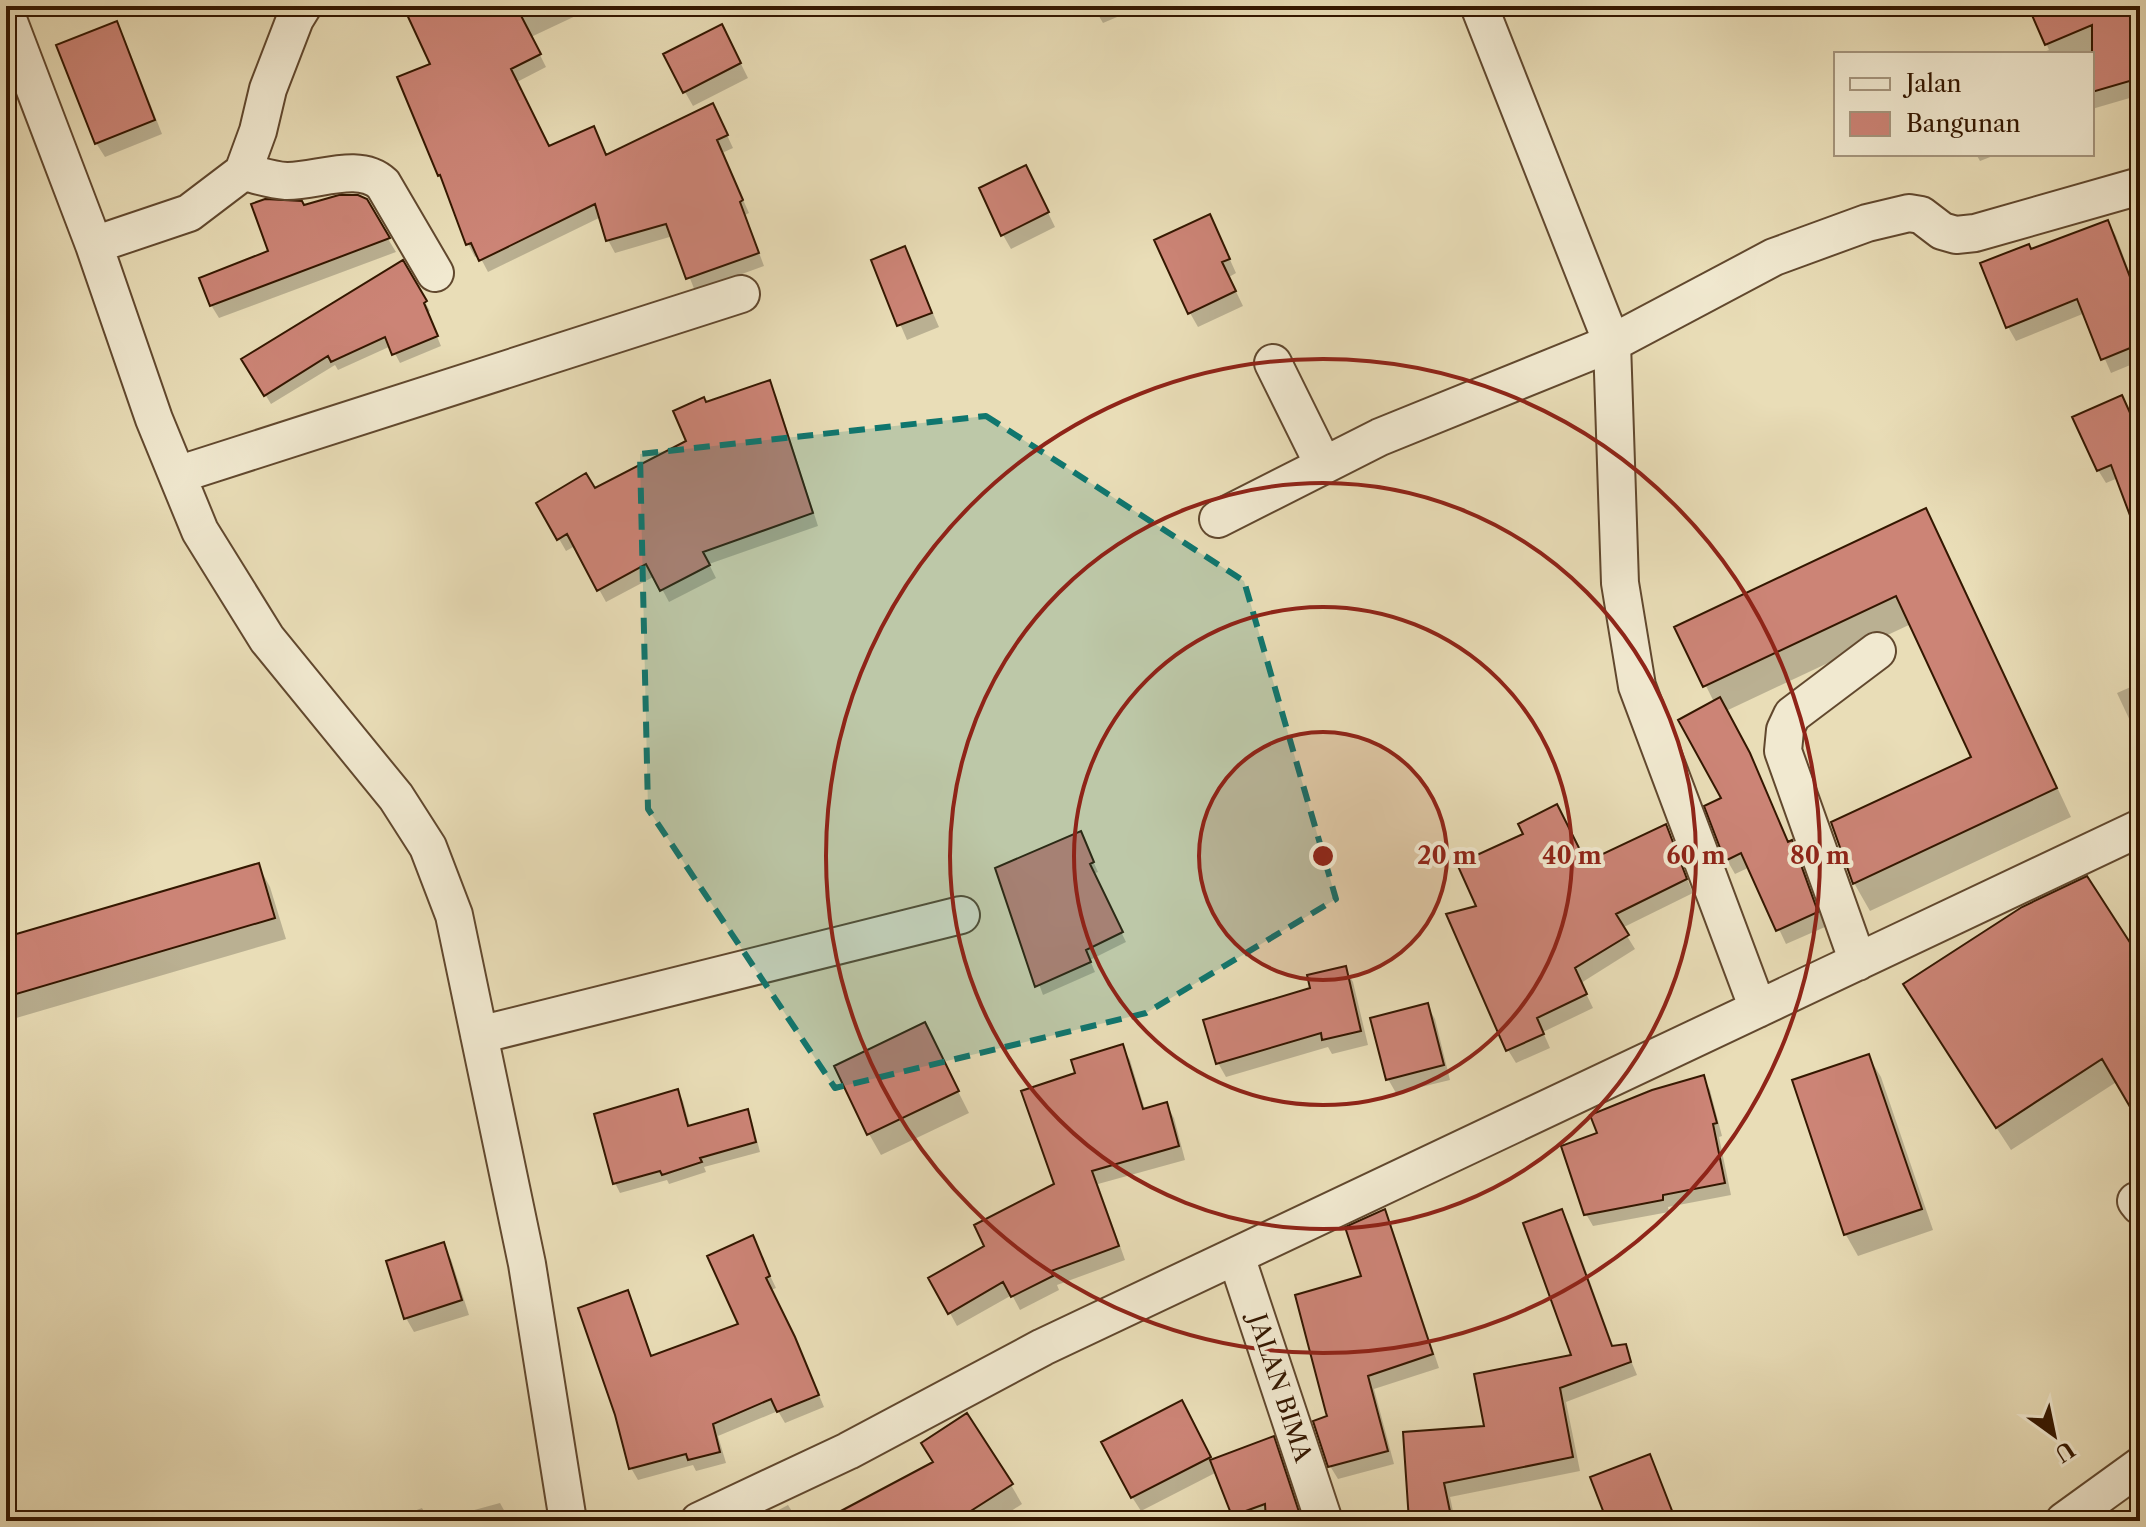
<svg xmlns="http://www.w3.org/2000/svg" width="2146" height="1527" font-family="'Libre Caslon Text',serif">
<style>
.shadow{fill:#0003}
.building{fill:#cc8476;stroke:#341700;stroke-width:2}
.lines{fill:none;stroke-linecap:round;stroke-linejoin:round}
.street-casing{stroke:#61482e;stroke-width:40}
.street{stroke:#f1e9d0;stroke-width:36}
.marked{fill:#0f766e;fill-opacity:0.2;stroke:#0f766e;stroke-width:6;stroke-dasharray:16 10;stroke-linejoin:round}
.ring{fill:none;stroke:#8f2418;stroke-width:4}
.labels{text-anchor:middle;stroke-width:8;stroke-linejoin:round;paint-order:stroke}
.street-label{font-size:24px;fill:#341700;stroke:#f1e9d0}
.centre{fill:#8f2418;stroke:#f1e9d0;stroke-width:4}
.ring-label{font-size:24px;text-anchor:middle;font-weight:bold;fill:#8f2418;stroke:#f1e9d0;stroke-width:8;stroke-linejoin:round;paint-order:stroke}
</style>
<rect width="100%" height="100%" fill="#e9ddb7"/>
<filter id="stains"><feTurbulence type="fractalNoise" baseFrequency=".0025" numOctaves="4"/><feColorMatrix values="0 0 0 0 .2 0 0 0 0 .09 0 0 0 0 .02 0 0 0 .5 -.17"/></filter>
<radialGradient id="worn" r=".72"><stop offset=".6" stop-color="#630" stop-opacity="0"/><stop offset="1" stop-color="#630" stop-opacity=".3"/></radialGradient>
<path class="shadow" d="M405 6H581L584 12 531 37 546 67 517 82 549 148 594 129 607 156 719 118 733 148 722 153 749 213 745 215 764 266 695 291 673 236 615 253 608 240 601 217 488 272 479 255 475 257 468 244 440 175 433 65Z
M1093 6H1143L1103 23Z
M1762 6H1788L1768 17Z
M1928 6H1950L1932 13Z
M2030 6H2140V95L2092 109V54H2038L2049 50Z
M116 23 124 37 162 134 105 157 96 143 58 46Z
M729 40 748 78 693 106 685 92Z
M1976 154H1998L1980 161Z
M1033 182 1055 227 1011 249 1003 235Z
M363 198 396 252 219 318 211 305 271 252 304 207Z
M2108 222 2116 236 2140 301V361L2111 373 2085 313 2016 341 2008 327 2031 252Z
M1217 231 1236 273 1229 277 1243 306 1198 327 1190 313Z
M905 249 939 327 907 340 873 261Z
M402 262 430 311 427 313 441 346 400 363 391 346 338 370 335 365 271 404 244 360Z
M769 383 776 395 818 526 709 564 716 578 669 602 655 576 606 602 575 546 566 551 539 504 594 491 689 442 706 404Z
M2121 397 2140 435V536L2118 478 2106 483 2098 470Z
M1925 510 1941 538 2071 817 1870 911 1854 883 1973 758 1911 624 1726 711 1757 769 1789 844 1792 843 1800 857 1825 927 1786 944 1750 867 1735 874 1727 860 1714 702 1677 628Z
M2140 683V742L2117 693Z
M1665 827 1693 893 1622 928 1635 949 1581 983 1593 1008 1543 1032 1550 1048 1516 1063 1508 1050 1478 907 1586 865Z
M1085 843 1098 872 1093 874 1126 942 1090 960 1095 972 1043 995 997 870Z
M258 865 270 887 286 939 6 1021V939Z
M2140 962V1120L2118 1081 2011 1150 1919 1009Z
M1345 968 1353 982 1368 1045 1332 1054 1328 1047 1226 1077 1218 1063 1313 990Z
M1427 1005 1435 1019 1450 1080 1396 1093 1388 1079Z
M924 1024 969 1113 881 1155 869 1134Z
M1122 1047 1130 1060 1145 1110 1166 1104 1174 1118 1185 1160 1098 1184 1125 1260 1057 1285 1059 1290 1020 1310 1012 1295 957 1326 931 1278 987 1246 1057 1185 1077 1074Z
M1868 1056 1881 1077 1933 1230 1858 1256 1846 1235 1795 1081Z
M1703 1078 1710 1090 1722 1136 1719 1137 1731 1195 1668 1207 1669 1212 1593 1226 1586 1214 1600 1134Z
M678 1091 683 1101 690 1127 747 1112 752 1121 760 1152 704 1167 706 1172 669 1184 667 1180 620 1193 615 1183Z
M1384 1211 1391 1224 1439 1368 1374 1389 1394 1464 1338 1479 1330 1466 1329 1418 1364 1277Z
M1561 1211 1569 1224 1614 1348 1625 1346 1637 1375 1566 1402 1580 1471 1450 1497 1455 1521H1411L1487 1428 1574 1356Z
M752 1238 776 1288 771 1290 801 1352 824 1407 785 1423 778 1411 718 1436 726 1463 696 1471 693 1465 638 1480 631 1468 627 1293 634 1304 652 1357 740 1326Z
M443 1245 451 1259 469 1315 414 1332 406 1318Z
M1189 1417 1212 1461 1273 1439 1281 1453 1299 1508 1264 1521H1237L1217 1472 1141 1511 1132 1497Z
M1011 1485 1022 1504 996 1521H827Z
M500 1503 510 1521H434Z
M788 1505 798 1521H758Z
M422 1508 429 1521H387Z"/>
<path class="building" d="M403 6H516L541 54 511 69 549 146 594 126 606 155 713 103 728 135 717 140 743 200 740 202 759 253 686 279 666 224 606 241 595 204 479 261 471 243 466 245 440 175 438 176 397 77 430 64Z
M2028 6H2140V78L2092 92V25L2045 45Z
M117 21 155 120 95 144 56 45Z
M722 24 741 63 683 93 663 54Z
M1026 165 1049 212 1001 236 979 188Z
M339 195H358L367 199 390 238 210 306 199 278 268 251 251 204 265 199 302 201 304 205Z
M1210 214 1230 259 1222 262 1236 291 1188 314 1154 240Z
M2108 220 2140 303V344L2101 360 2077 299 2006 328 1980 263 2029 244 2031 249Z
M905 246 932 313 897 326 871 260Z
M403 260 427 301 424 303 438 336 392 355 385 337 331 362 328 356 264 396 241 359Z
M770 380 813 513 703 552 710 565 660 591 646 564 597 591 567 534 557 540 536 503 586 473 595 488 686 441 673 411 704 397 706 402Z
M2122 395 2140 435V533L2137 534 2111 465 2097 471 2072 417Z
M1926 508 2057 788 1853 884 1831 822 1971 757 1896 596 1703 687 1674 627Z
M1720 697 1750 753 1788 842 1792 840 1818 912 1776 931 1741 853 1725 861 1704 806 1721 798 1678 720Z
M1557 804 1586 862 1666 824 1687 879 1616 914 1629 935 1575 968 1587 994 1537 1018 1544 1034 1506 1051 1446 914 1476 906 1457 864 1523 834 1518 824Z
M1081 831 1094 862 1090 864 1123 932 1086 950 1091 962 1035 987 995 868Z
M259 863 275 918 6 997V937Z
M2087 876 2140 958V1124L2102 1059 1996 1128 1903 984 2022 907Z
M1346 966 1361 1031 1322 1040 1321 1033 1216 1064 1203 1020 1310 988 1307 975Z
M1428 1003 1444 1065 1386 1080 1370 1018Z
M925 1022 959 1091 867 1135 834 1066Z
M1123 1044 1143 1109 1167 1102 1179 1146 1092 1171 1119 1246 1051 1271 1053 1276 1011 1297 1003 1282 948 1314 928 1278 984 1246 974 1225 1054 1184 1021 1091 1075 1073 1071 1060Z
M1869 1054 1922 1209 1844 1235 1792 1080Z
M1704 1075 1717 1123 1713 1124 1725 1183 1663 1195V1200L1584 1215 1561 1146 1597 1133 1590 1115 1652 1090Z
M678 1089 688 1126 748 1109 756 1142 700 1158 702 1162 662 1175 660 1171 613 1184 594 1114Z
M1385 1209 1433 1354 1368 1376 1388 1451 1328 1467 1313 1421 1327 1416 1326 1413 1295 1295 1361 1276 1345 1227Z
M1562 1209 1612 1346 1626 1344 1631 1362 1560 1388 1573 1457 1444 1483 1452 1521H1409L1403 1432 1484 1426 1474 1374 1571 1355 1523 1223Z
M753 1235 770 1276 766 1278 795 1337 819 1395 777 1412 771 1399 713 1424 720 1452 688 1460 686 1454 629 1469 615 1415 578 1308 628 1290 651 1356 738 1324 707 1256Z
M444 1242 462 1300 404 1319 386 1261Z
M1182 1400 1211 1457 1131 1498 1101 1442Z
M967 1413 1013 1484 955 1521H822L933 1462 921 1443Z
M1274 1436 1302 1521H1266L1265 1504 1232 1516 1210 1460Z
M1650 1454 1676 1521H1607L1590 1477Z"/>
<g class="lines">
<defs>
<path id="street" d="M1479 6 1612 343 1620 583 1637 686 1758 1009
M6 14 94 245 154 419 200 531 267 639 396 797 428 847 454 915 527 1264 568 1521
M243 172C257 175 272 180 286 181 316 182 359 161 383 184L435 273
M94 245 189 213 243 172 258 131 268 89 295 19 303 6
M1273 363 1323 464
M177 475 741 294
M1218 519 1380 437 1612 343 1774 257 1867 223 1909 213 1921 215 1942 231 1956 235 1975 233 2140 186
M1858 962 1783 751 1785 730 1792 715 1877 651
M479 1035 961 915
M2136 1201 2140 1206
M1236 1256 1324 1521
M699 1521 848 1451 1043 1347 2140 828
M2064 1521 2140 1466"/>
</defs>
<use href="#street" class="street-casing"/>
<use href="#street" class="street"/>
</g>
<path class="marked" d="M986 416 1244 581 1336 899 1146 1013 835 1088 648 809 640 454Z"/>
<circle cx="1323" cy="856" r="124" fill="#8f2418" fill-opacity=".12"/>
<g class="ring">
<circle cx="1323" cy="856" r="124"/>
<circle cx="1323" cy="856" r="249"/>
<circle cx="1323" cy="856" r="373"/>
<circle cx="1323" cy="856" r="497"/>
</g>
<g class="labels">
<g class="street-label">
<text transform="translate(1280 1388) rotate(72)" y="8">JALAN BIMA</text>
</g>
</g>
<circle cx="1323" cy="856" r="12" class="centre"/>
<g class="ring-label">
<text x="1447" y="864">20 m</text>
<text x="1572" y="864">40 m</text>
<text x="1696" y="864">60 m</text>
<text x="1820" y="864">80 m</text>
</g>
<rect width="2146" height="1527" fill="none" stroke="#e9ddb7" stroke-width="32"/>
<rect x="8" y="8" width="2130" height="1511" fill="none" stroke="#341700" stroke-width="4"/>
<rect x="16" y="16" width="2114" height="1495" fill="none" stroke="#341700" stroke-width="2"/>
<rect x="1834" y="52" width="260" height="104" fill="#f1e9d0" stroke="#a5957d" stroke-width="2"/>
<rect x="1850" y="78" width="40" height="12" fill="#f1e9d0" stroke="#a5957d" stroke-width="2"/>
<text x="1906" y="92" font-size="24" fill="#341700">Jalan</text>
<rect x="1850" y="112" width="40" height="24" fill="#cc8476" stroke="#a5957d" stroke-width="2"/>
<text x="1906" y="132" font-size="24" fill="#341700">Bangunan</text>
<g transform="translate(2054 1435) rotate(147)" stroke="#f1e9d0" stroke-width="6" paint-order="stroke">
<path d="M0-6L14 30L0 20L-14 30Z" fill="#341700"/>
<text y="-12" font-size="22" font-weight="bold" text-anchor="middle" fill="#341700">U</text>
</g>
<rect width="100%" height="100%" filter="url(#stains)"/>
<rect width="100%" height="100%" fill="url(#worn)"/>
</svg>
